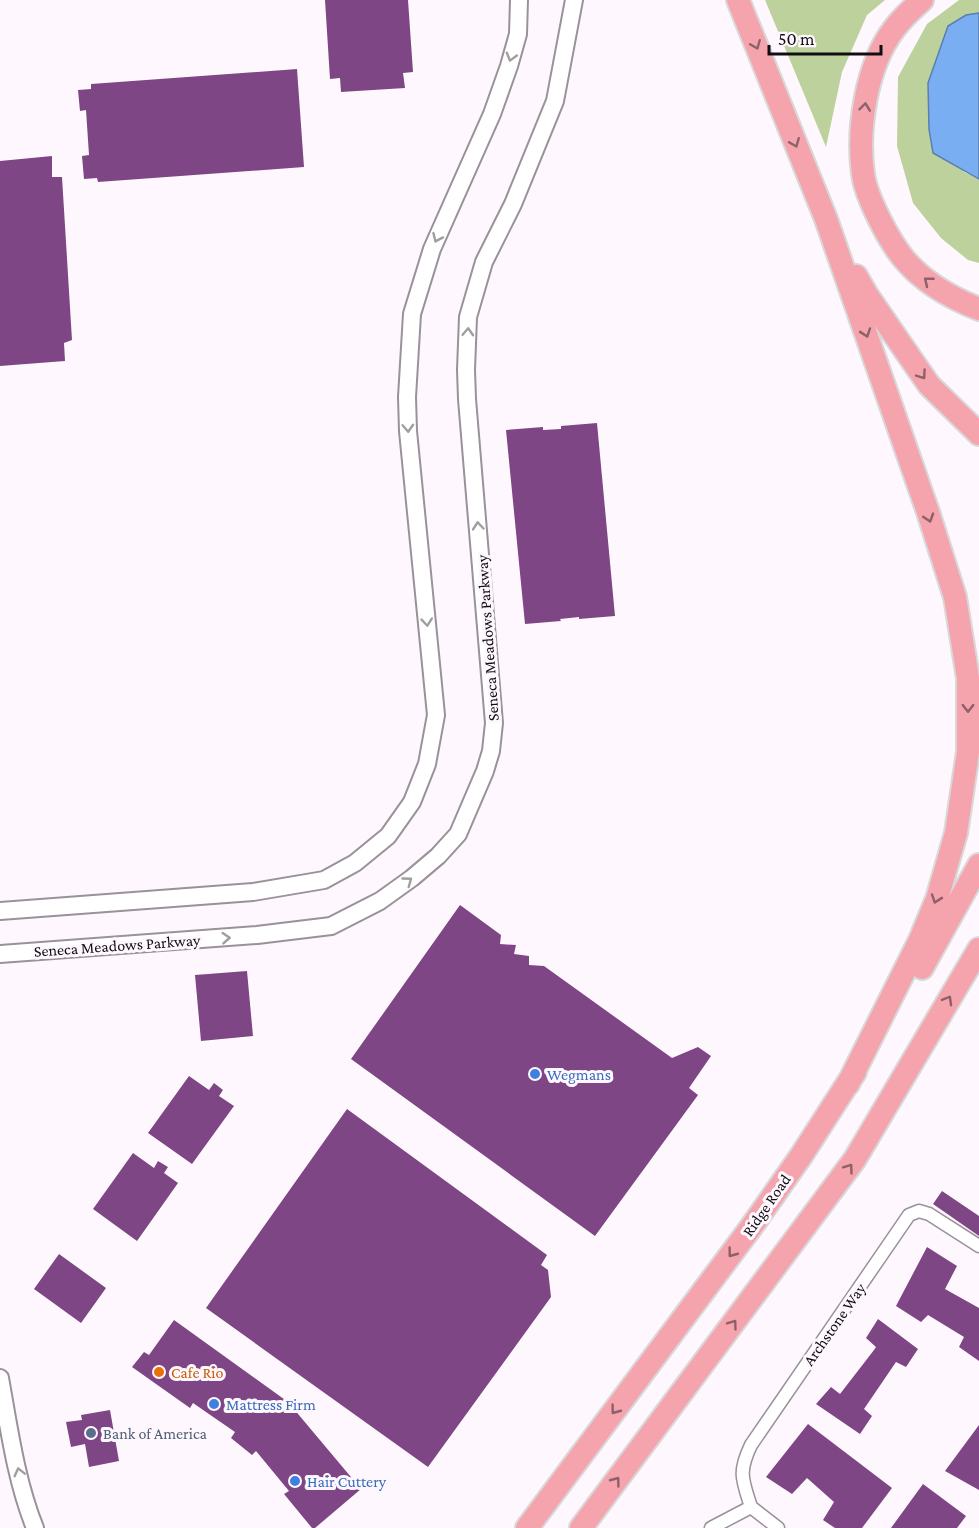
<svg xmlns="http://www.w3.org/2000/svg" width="979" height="1528" font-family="'Crimson Pro',serif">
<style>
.green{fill:#bdd19d}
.water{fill:#7aaef3;stroke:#5a7eb0;stroke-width:1.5}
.building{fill:#7e4684}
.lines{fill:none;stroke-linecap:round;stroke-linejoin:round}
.street-casing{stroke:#9a919a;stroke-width:15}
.secondary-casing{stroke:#9a919a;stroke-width:20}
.highway-casing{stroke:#d9d8d9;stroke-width:26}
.street{stroke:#fff;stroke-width:12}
.secondary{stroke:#fff;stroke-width:16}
.highway{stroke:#f5a4ae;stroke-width:22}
.oneway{stroke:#8e6068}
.oneway2{stroke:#a09fa0}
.shop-dot{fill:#3f7fe0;stroke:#fef8fe;stroke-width:2}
.food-dot{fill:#e8710a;stroke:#fef8fe;stroke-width:2}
.service-dot{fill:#5c6f8a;stroke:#fef8fe;stroke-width:2}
.labels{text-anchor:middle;stroke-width:6;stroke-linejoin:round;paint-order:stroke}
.street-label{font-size:16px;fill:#110e12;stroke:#fef8fe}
.shop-label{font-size:16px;fill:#366cbe;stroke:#fef8fe;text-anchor:start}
.food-label{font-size:16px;fill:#c56008;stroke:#fef8fe;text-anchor:start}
.service-label{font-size:16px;fill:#4e5e75;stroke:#fef8fe;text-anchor:start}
</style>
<rect width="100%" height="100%" fill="#fef8fe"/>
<path class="green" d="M765 0H885L867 15 842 72 826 147Z
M959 0H979V13L966 15 948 26 940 52 964 172 979 179V263L968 260 941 238 913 203 897 146 898 77 927 24Z"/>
<path class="water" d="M979 13V179L933 153 929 129 928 83 948 26 966 15Z"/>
<path class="building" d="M325 0H408L413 72 403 73 405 88 341 92 340 78 330 79Z
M297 69 304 167 98 182 97 178 84 179 82 156 89 155 86 110 80 111 78 90 91 89V84Z
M52 156V177H62L72 340 64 343 65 361 0 366V161Z
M597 423 615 616 579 619V617L560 619 561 621 525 624 506 430 543 427V430L561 429V426Z
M460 905 501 935 500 944 516 945 514 954 529 956V965L544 966 672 1058 698 1047 711 1056 689 1088 698 1095 595 1236 351 1059Z
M247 971 253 1036 201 1041 195 975Z
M189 1076 209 1090 214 1083 223 1090 219 1096 234 1106 192 1164 148 1133Z
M347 1109 547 1255 541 1265 548 1270 551 1297 428 1467 206 1308Z
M133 1153 154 1168 158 1161 168 1167 164 1173 178 1183 137 1241 93 1209Z
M942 1191 979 1216V1236L933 1204Z
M927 1247 957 1266 945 1289 979 1308V1361L959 1347 964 1337 928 1315 921 1322 896 1306Z
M59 1254 106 1288 81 1323 34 1289Z
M878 1319 918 1349 906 1367 896 1362 864 1409 872 1416 860 1434 816 1404 831 1387 840 1394 874 1350 876 1347 866 1338Z
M174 1320 288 1402 361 1489 315 1528H312L284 1494 289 1491 256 1451 252 1455 231 1438 235 1432 193 1403 190 1408 132 1367 144 1352 149 1355Z
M110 1410 119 1461 89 1467 85 1444 71 1447 66 1422 82 1420 81 1415Z
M808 1424 892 1488 862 1528H835L823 1520 834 1502 807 1478 792 1494 766 1477Z
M979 1425V1490L945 1471Z
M923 1484 966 1516 957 1528H891Z"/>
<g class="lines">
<defs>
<path id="street" d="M751 1507C742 1479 738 1472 751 1445L909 1215 919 1211 929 1214 979 1246
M711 1528 751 1507 778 1528"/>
<path id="secondary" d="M0 911 253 892 324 880 355 863 388 836 412 802 427 764 436 715 408 431 407 397 412 314 432 249 492 114 509 66 518 34 519 0
M0 954 257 935 331 926 380 901 412 878 438 856 458 834 485 771 491 751 494 723 467 399 466 370 468 317 484 262 513 204 555 101 574 0
M0 1378C9 1428 16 1481 35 1528"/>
<path id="highway" d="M738 0 826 219 928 512 955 597 968 678V752L956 833 937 899 920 940 848 1084
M922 0C912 9 902 18 894 29 866 66 857 129 863 174 866 197 889 241 904 259 924 283 951 298 979 309
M856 276 867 295 929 385 979 434
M922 968 979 865
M527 1528 752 1226 801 1156 855 1072
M581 1528 855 1159 979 949"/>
</defs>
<use href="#street" class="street-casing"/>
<use href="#secondary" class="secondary-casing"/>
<use href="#highway" class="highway-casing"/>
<use href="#street" class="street"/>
<use href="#secondary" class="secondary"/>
<use href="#highway" class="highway"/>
</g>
<defs><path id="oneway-chevron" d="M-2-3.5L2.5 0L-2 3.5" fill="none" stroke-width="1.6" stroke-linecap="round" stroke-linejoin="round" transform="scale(1.5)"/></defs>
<g class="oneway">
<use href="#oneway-chevron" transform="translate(756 45) rotate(68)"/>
<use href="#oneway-chevron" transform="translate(865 107) rotate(-83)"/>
<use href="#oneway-chevron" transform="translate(795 143) rotate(68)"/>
<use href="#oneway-chevron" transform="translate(928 281) rotate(-141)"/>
<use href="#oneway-chevron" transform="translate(866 333) rotate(71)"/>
<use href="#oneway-chevron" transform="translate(922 375) rotate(55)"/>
<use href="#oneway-chevron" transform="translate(929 518) rotate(72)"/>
<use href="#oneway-chevron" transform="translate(968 708) rotate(90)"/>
<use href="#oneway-chevron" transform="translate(936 899) rotate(109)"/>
<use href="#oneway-chevron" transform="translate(948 1000) rotate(-60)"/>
<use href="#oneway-chevron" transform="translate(849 1168) rotate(-54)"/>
<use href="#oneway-chevron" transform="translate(732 1253) rotate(127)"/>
<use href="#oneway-chevron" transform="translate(733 1324) rotate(-54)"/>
<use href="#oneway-chevron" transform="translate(615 1410) rotate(127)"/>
<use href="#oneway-chevron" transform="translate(616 1481) rotate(-53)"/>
</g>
<g class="oneway2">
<use href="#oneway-chevron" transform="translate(511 57) rotate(106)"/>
<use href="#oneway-chevron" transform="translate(437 238) rotate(114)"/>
<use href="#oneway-chevron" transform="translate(468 332) rotate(-87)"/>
<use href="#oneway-chevron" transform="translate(408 428) rotate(87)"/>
<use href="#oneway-chevron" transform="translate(478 526) rotate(-95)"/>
<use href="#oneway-chevron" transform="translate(427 622) rotate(84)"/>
<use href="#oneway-chevron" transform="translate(408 881) rotate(-36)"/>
<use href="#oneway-chevron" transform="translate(226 938) rotate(-4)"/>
<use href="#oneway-chevron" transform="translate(19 1472) rotate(-104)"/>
</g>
<g class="shop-dot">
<circle cx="535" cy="1074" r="6"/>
<circle cx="214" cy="1404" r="6"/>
<circle cx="295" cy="1481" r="6"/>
</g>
<circle class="food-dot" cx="159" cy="1372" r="6"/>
<circle class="service-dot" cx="91" cy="1433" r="6"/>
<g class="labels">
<g class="street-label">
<text transform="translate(487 638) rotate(-94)" y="6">Seneca Meadows Parkway</text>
<text transform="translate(117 945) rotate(-4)" y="6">Seneca Meadows Parkway</text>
<text transform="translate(766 1205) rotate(-55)" y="6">Ridge Road</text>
<text transform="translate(834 1324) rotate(-55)" y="6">Archstone Way</text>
</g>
<g class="shop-label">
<text x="547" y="1080">Wegmans</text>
<text x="226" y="1410">Mattress Firm</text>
<text x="307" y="1487">Hair Cuttery</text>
</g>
<g class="food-label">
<text x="171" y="1378">Cafe Rio</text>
</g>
<g class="service-label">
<text x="103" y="1439">Bank of America</text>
</g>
</g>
<path d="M769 45v9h112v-9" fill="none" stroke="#110e12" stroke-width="3"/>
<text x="778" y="45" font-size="18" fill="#110e12" stroke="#fef8fe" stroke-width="4.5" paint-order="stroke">50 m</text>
</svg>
